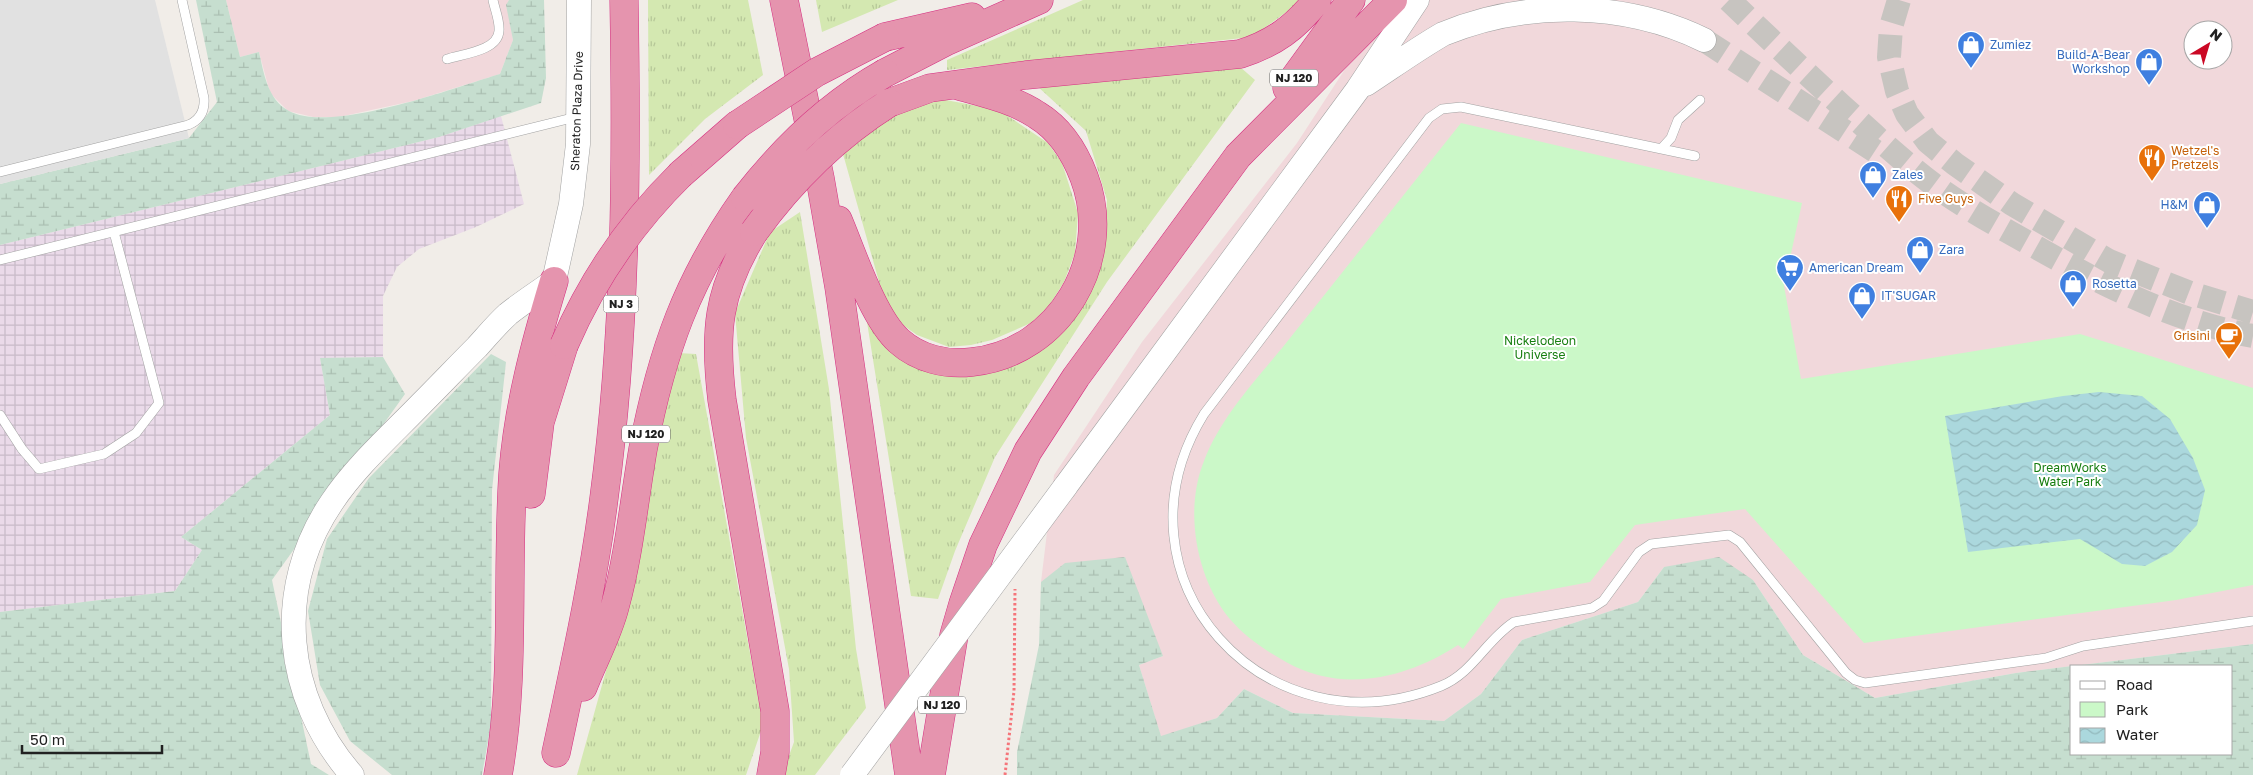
<svg xmlns="http://www.w3.org/2000/svg" width="2253" height="775" font-family="'Golos Text',sans-serif">
<style>
.commercial{fill:#f1d8db;fill-rule:evenodd}
.industrial{fill:url(#industrial-grid)}
.grass{fill:url(#grass-tufts)}
.wetland{fill:url(#wetland-marsh)}
.park{fill:#cbf8c8}
.parking{fill:#e1e1e1}
.water{fill:url(#water-waves)}
.lines{fill:none;stroke-linecap:round;stroke-linejoin:round}
.tertiary-tunnel{stroke:#c7c4c0;stroke-width:24;stroke-dasharray:24 12;stroke-linecap:butt}
.service-casing{stroke:#a2a2a2;stroke-width:10}
.tertiary-casing{stroke:#a2a2a2;stroke-width:25}
.motorway-casing{stroke:#d52f80;stroke-width:29}
.path{stroke:#f5757a;stroke-width:3;stroke-dasharray:2.5 2.5;stroke-linecap:butt}
.service{stroke:#fff;stroke-width:9}
.tertiary{stroke:#fff;stroke-width:24}
.motorway{stroke:#e594ae;stroke-width:28}
.tertiary-bridge-casing{stroke:#a2a2a2;stroke-width:25;stroke-linecap:butt}
.motorway-bridge-casing{stroke:#d52f80;stroke-width:29;stroke-linecap:butt}
.tertiary-bridge{stroke:#fff;stroke-width:24}
.motorway-bridge{stroke:#e594ae;stroke-width:28}
.labels{text-anchor:middle;stroke-width:4;stroke-linejoin:round;paint-order:stroke}
.shield{fill:#fff;stroke:#646464;stroke-width:1}
.shield-label{font-size:11px;font-weight:bold;fill:#212121}
.shop-label{font-size:12px;fill:#366cbe;stroke:#fff;text-anchor:start}
.street-label{font-size:12px;fill:#212121;stroke:#fff}
.food-label{font-size:12px;fill:#c56008;stroke:#fff;text-anchor:start}
.park-label{font-size:12px;fill:#177e10;stroke:#fff}
</style>
<defs>
<pattern id="industrial-grid" width="8" height="8" patternUnits="userSpaceOnUse" patternTransform="scale(1.25)"><rect width="8" height="8" fill="#eadae9"/><path d="M0 4h8M4 0v8" fill="none" stroke="#c8bbc8"/></pattern>
<pattern id="grass-tufts" width="24" height="20" patternUnits="userSpaceOnUse" patternTransform="scale(1.25)"><rect width="24" height="20" fill="#d4e8b1"/><path d="M3 7l-1-3M5 7V3M7 7l1-3M15 17l-1-3M17 17v-4M19 17l1-3" fill="none" stroke="#b6c798"/></pattern>
<pattern id="wetland-marsh" width="20" height="14" patternUnits="userSpaceOnUse" patternTransform="scale(1.25)"><rect width="20" height="14" fill="#c6decf"/><path d="M1 5h8M5 5V1M11 12h8M15 12V8" fill="none" stroke="#aabeb1"/></pattern>
<pattern id="water-waves" width="16" height="10" patternUnits="userSpaceOnUse" patternTransform="scale(1.25)"><rect width="16" height="10" fill="#abd8dd"/><path d="M0 5q4-4 8 0t8 0" fill="none" stroke="#93b9bd"/></pattern>
</defs>
<rect width="100%" height="100%" fill="#f1ede8"/>
<path class="commercial" d="M226 0H509L507 5 513 40 500 74 413 101 339 117H313L288 111 270 93 259 52 240 57Z
M1390 0H2253V644L2016 673 1875 698 1803 655 1753 580 1664 567 1638 602 1522 640 1481 694 1444 721 1293 713 1244 689 1217 718 1161 737 1139 665 1163 656 1041 582 1054 475 1142 342 1297 143ZM2193 30H2223V60H2193Z"/>
<path class="industrial" d="M501 116 524 204 476 227 419 249 397 267 383 296V357L320 358 330 415 181 537 202 550 175 591 0 612V245L439 137Z"/>
<path class="grass" d="M648 0H748L763 75 705 119 649 175Z
M816 0H898L822 32Z
M1083 0H1300L1292 8 1252 37 947 70V60Z
M1239 66 1255 80 1107 282 995 457 955 551 938 599 911 596 866 316 942 374 977 376 1020 362 1063 324 1104 248 1107 200 1086 131 1036 85Z
M935 98 999 110 1048 143 1062 163 1078 213 1075 253 1064 282 1049 306 1031 323 992 340 971 345 949 347 917 335 903 325 885 303 843 154 898 110Z
M800 212 829 389 856 649 866 708 815 775H782L794 742 789 669 746 438 735 313 770 232Z
M678 353 696 354 763 725 746 775H577L619 624Z"/>
<path class="wetland" d="M196 0H226L240 57 259 52C264 73 267 99 289 111 331 134 453 88 500 74L513 40 506 5 509 0H544L546 78 541 103 439 137 0 245V184L189 138 217 102Z
M491 354 506 362 492 490 491 724 482 775H392L350 741 320 685 308 611 327 539 369 478Z
M383 357 405 394 272 580 311 764 329 775H0V612L175 591 202 550 181 537 330 415 320 358Z
M1125 557 1163 656 1139 665 1161 736 1217 718 1244 689 1293 713 1444 721 1481 694 1522 640 1638 602 1664 567 1719 557 1753 580 1803 655 1875 698 2016 673 2072 666V754H2232V666H2073L2253 644V775H1017V752L1039 645 1041 582 1065 563Z"/>
<path class="park" d="M1461 123 1802 203 1784 286 1801 379 2080 334 2253 388V585L2176 600 1864 643 1745 509 1635 525 1590 582 1501 599 1463 649 1458 645C1408 678 1342 694 1286 662 1265 650 1245 637 1229 618 1196 577 1184 510 1204 461 1222 413 1263 373 1294 333 1350 263 1405 193 1461 123Z"/>
<path class="parking" d="M0 0H155L189 138 0 184Z"/>
<path class="water" d="M2099 392 2142 396 2170 419 2193 458 2205 490 2197 525 2172 552 2145 566 2122 564 2080 539 1968 552 1945 416 2063 396Z"/>
<g class="lines">
<path class="tertiary-tunnel" d="M1729 0C1766 36 1804 71 1842 106 1872 133 1902 161 1934 185 1965 208 2000 227 2034 246 2103 285 2174 321 2253 336
M1899 0 1891 27 1889 57 1897 91 1907 114 1928 142 1955 164 2012 204 2109 261 2190 293 2253 312
M1704 40 1875 151"/>
<defs>
<path id="service" d="M447 59C462 54 498 51 499 31 500 21 495 10 493 0
M1661 149 1671 138 1678 120 1700 100
M1695 156 1461 107 1442 109 1429 118 1204 414C1103 578 1266 757 1441 686 1473 673 1486 640 1514 622L1592 608 1603 601 1639 552 1651 544 1729 535 1740 542 1846 673 1855 680 1865 683 2046 658 2083 646 2253 621
M0 172 188 125C200 120 205 111 204 98L182 0
M0 260 576 117
M0 415 22 449 39 469 104 454 136 433 159 403 114 232"/>
<path id="tertiary" d="M1366 84C1392 67 1417 49 1443 34 1525 0 1624 1 1704 40
M1065 487 1358 89 1417 0
M352 775C284 697 273 589 332 502 356 466 391 435 421 404 440 385 458 366 477 347 487 336 497 324 508 314 523 302 539 292 554 281L571 204 578 144 579 0"/>
<path id="motorway" d="M784 0 820 178 839 287 909 775
M885 37 972 17
M885 73 945 42 1039 0
M1287 88 1351 0
M889 103 930 88 1026 75 1240 54C1273 44 1296 27 1317 0
M681 174 737 125
M838 220C852 253 873 318 899 341 919 359 946 365 972 362 1060 353 1115 258 1084 177 1075 153 1060 129 1037 115 1013 99 984 93 956 85
M754 232C717 291 714 333 722 400L775 711V752L771 775
M531 494 540 422 564 345
M583 687C593 661 608 634 615 606 629 555 634 501 643 449 662 351 687 280 745 198
M556 753C574 668 593 584 604 498 626 333 627 166 624 0
M498 775C516 676 506 573 513 473 518 407 535 344 554 281
M931 775 954 635 963 604 983 545 1028 451 1076 377 1238 156 1393 0"/>
</defs>
<use href="#service" class="service-casing"/>
<use href="#tertiary" class="tertiary-casing"/>
<use href="#motorway" class="motorway-casing"/>
<path class="path" d="M1005 775 1014 691 1015 589"/>
<use href="#service" class="service"/>
<use href="#tertiary" class="tertiary"/>
<use href="#motorway" class="motorway"/>
<defs>
<path id="tertiary-bridge" d="M852 775 1065 487"/>
<path id="motorway-bridge" d="M737 125 817 72 885 37
M745 198C784 148 830 104 885 73
M754 232C791 181 835 137 889 103
M564 345C592 280 630 224 681 174"/>
</defs>
<use href="#tertiary-bridge" class="tertiary-bridge-casing"/>
<use href="#motorway-bridge" class="motorway-bridge-casing"/>
<use href="#tertiary-bridge" class="tertiary-bridge"/>
<use href="#motorway-bridge" class="motorway-bridge"/>
</g>
<defs>
<symbol id="shop-pin" viewBox="-11 -11 22 30"><path d="M0 17L-7.5 6A9.5 9.5 0 1 1 7.5 6Z" fill="#3f7fe0" stroke="#fff"/><path d="M-5-2.5h2.3a2.7 3.5 0 0 1 5.4 0H5L5.5 6h-11ZM-1.5-2.5h3a1.5 2.3 0 0 0-3 0Z" fill="#fff"/></symbol>
<symbol id="restaurant-pin" viewBox="-11 -11 22 30"><path d="M0 17L-7.5 6A9.5 9.5 0 1 1 7.5 6Z" fill="#e8710a" stroke="#fff"/><path d="M-5-6h1v4h1v-4h1v4h1v-4h1v5L-1.5 .5V6h-2V.5L-5-1ZM5-6V6H3V1.5H1.5Q1.5-4 5-6Z" fill="#fff"/></symbol>
<symbol id="supermarket-pin" viewBox="-11 -11 22 30"><path d="M0 17L-7.5 6A9.5 9.5 0 1 1 7.5 6Z" fill="#3f7fe0" stroke="#fff"/><path d="M-6-5.5h2.5l.6 2H6L4.5 2H-2.5L-4.4-4H-6ZM-1.5 3.2a1.3 1.3 0 1 0 .1 0ZM3 3.2a1.3 1.3 0 1 0 .1 0Z" fill="#fff"/></symbol>
<symbol id="cafe-pin" viewBox="-11 -11 22 30"><path d="M0 17L-7.5 6A9.5 9.5 0 1 1 7.5 6Z" fill="#e8710a" stroke="#fff"/><path d="M-5.5-4.5H6V0H3Q3 3.5 0 3.5H-2.5Q-5.5 3.5-5.5 0ZM3-3.2v2h1.7v-2ZM-6 4.5H4V6H-6Z" fill="#fff"/></symbol>
</defs>
<g fill-rule="evenodd">
<use href="#shop-pin" x="1955" y="29" width="32" height="43"/>
<use href="#shop-pin" x="2133" y="46" width="32" height="43"/>
<use href="#restaurant-pin" x="2136" y="142" width="32" height="43"/>
<use href="#shop-pin" x="1857" y="159" width="32" height="43"/>
<use href="#restaurant-pin" x="1883" y="183" width="32" height="43"/>
<use href="#shop-pin" x="2191" y="189" width="32" height="43"/>
<use href="#shop-pin" x="1904" y="234" width="32" height="43"/>
<use href="#supermarket-pin" x="1774" y="252" width="32" height="43"/>
<use href="#shop-pin" x="2057" y="268" width="32" height="43"/>
<use href="#shop-pin" x="1846" y="280" width="32" height="43"/>
<use href="#cafe-pin" x="2213" y="320" width="32" height="43"/>
</g>
<g class="labels">
<g class="shield">
<rect x="1270" y="69.5" width="48" height="17" rx="4"/>
<rect x="603.5" y="295.5" width="35" height="17" rx="4"/>
<rect x="622" y="425.5" width="48" height="17" rx="4"/>
<rect x="918" y="696.5" width="48" height="17" rx="4"/>
</g>
<g class="shield-label">
<text x="1294" y="82">NJ 120</text>
<text x="621" y="308">NJ 3</text>
<text x="646" y="438">NJ 120</text>
<text x="942" y="709">NJ 120</text>
</g>
<g class="shop-label">
<text x="1990" y="49">Zumiez</text>
<text x="2130" y="59" text-anchor="end">Build-A-Bear<tspan x="2130" dy="14">Workshop</tspan></text>
<text x="1892" y="179">Zales</text>
<text x="2188" y="209" text-anchor="end">H&amp;M</text>
<text x="1939" y="254">Zara</text>
<text x="1809" y="272">American Dream</text>
<text x="2092" y="288">Rosetta</text>
<text x="1881" y="300">IT'SUGAR</text>
</g>
<g class="street-label">
<text transform="translate(577 111) rotate(-88)" y="4">Sheraton Plaza Drive</text>
</g>
<g class="food-label">
<text x="2171" y="155">Wetzel's<tspan x="2171" dy="14">Pretzels</tspan></text>
<text x="1918" y="203">Five Guys</text>
<text x="2210" y="340" text-anchor="end">Grisini</text>
</g>
<g class="park-label">
<text x="1540" y="345">Nickelodeon<tspan x="1540" dy="14">Universe</tspan></text>
<text x="2070" y="472">DreamWorks<tspan x="2070" dy="14">Water Park</tspan></text>
</g>
</g>
<rect x="2070" y="665" width="162" height="90" fill="#ffffff" stroke="#a6a6a6"/>
<rect x="2080" y="681" width="25" height="8" fill="#ffffff" stroke="#a6a6a6"/>
<text x="2116" y="690" font-size="15" fill="#212121">Road</text>
<rect x="2080" y="702" width="25" height="15" fill="#cbf8c8" stroke="#a6a6a6"/>
<text x="2116" y="715" font-size="15" fill="#212121">Park</text>
<rect x="2080" y="728" width="25" height="15" fill="url(#water-waves)" stroke="#a6a6a6"/>
<text x="2116" y="740" font-size="15" fill="#212121">Water</text>
<g transform="translate(2208 45) rotate(38)"><circle r="24" fill="#ffffff" stroke="#a6a6a6"/>
<path d="M0-4L9 19L0 12L-9 19Z" fill="#cb0824"/>
<text y="-8" font-size="14" font-weight="bold" text-anchor="middle" fill="#212121">N</text>
</g>
<path d="M22 745v8h140v-8" fill="none" stroke="#212121" stroke-width="2.5"/>
<text x="30" y="745" font-size="15" fill="#212121" stroke="#ffffff" stroke-width="4" paint-order="stroke">50 m</text>
</svg>
